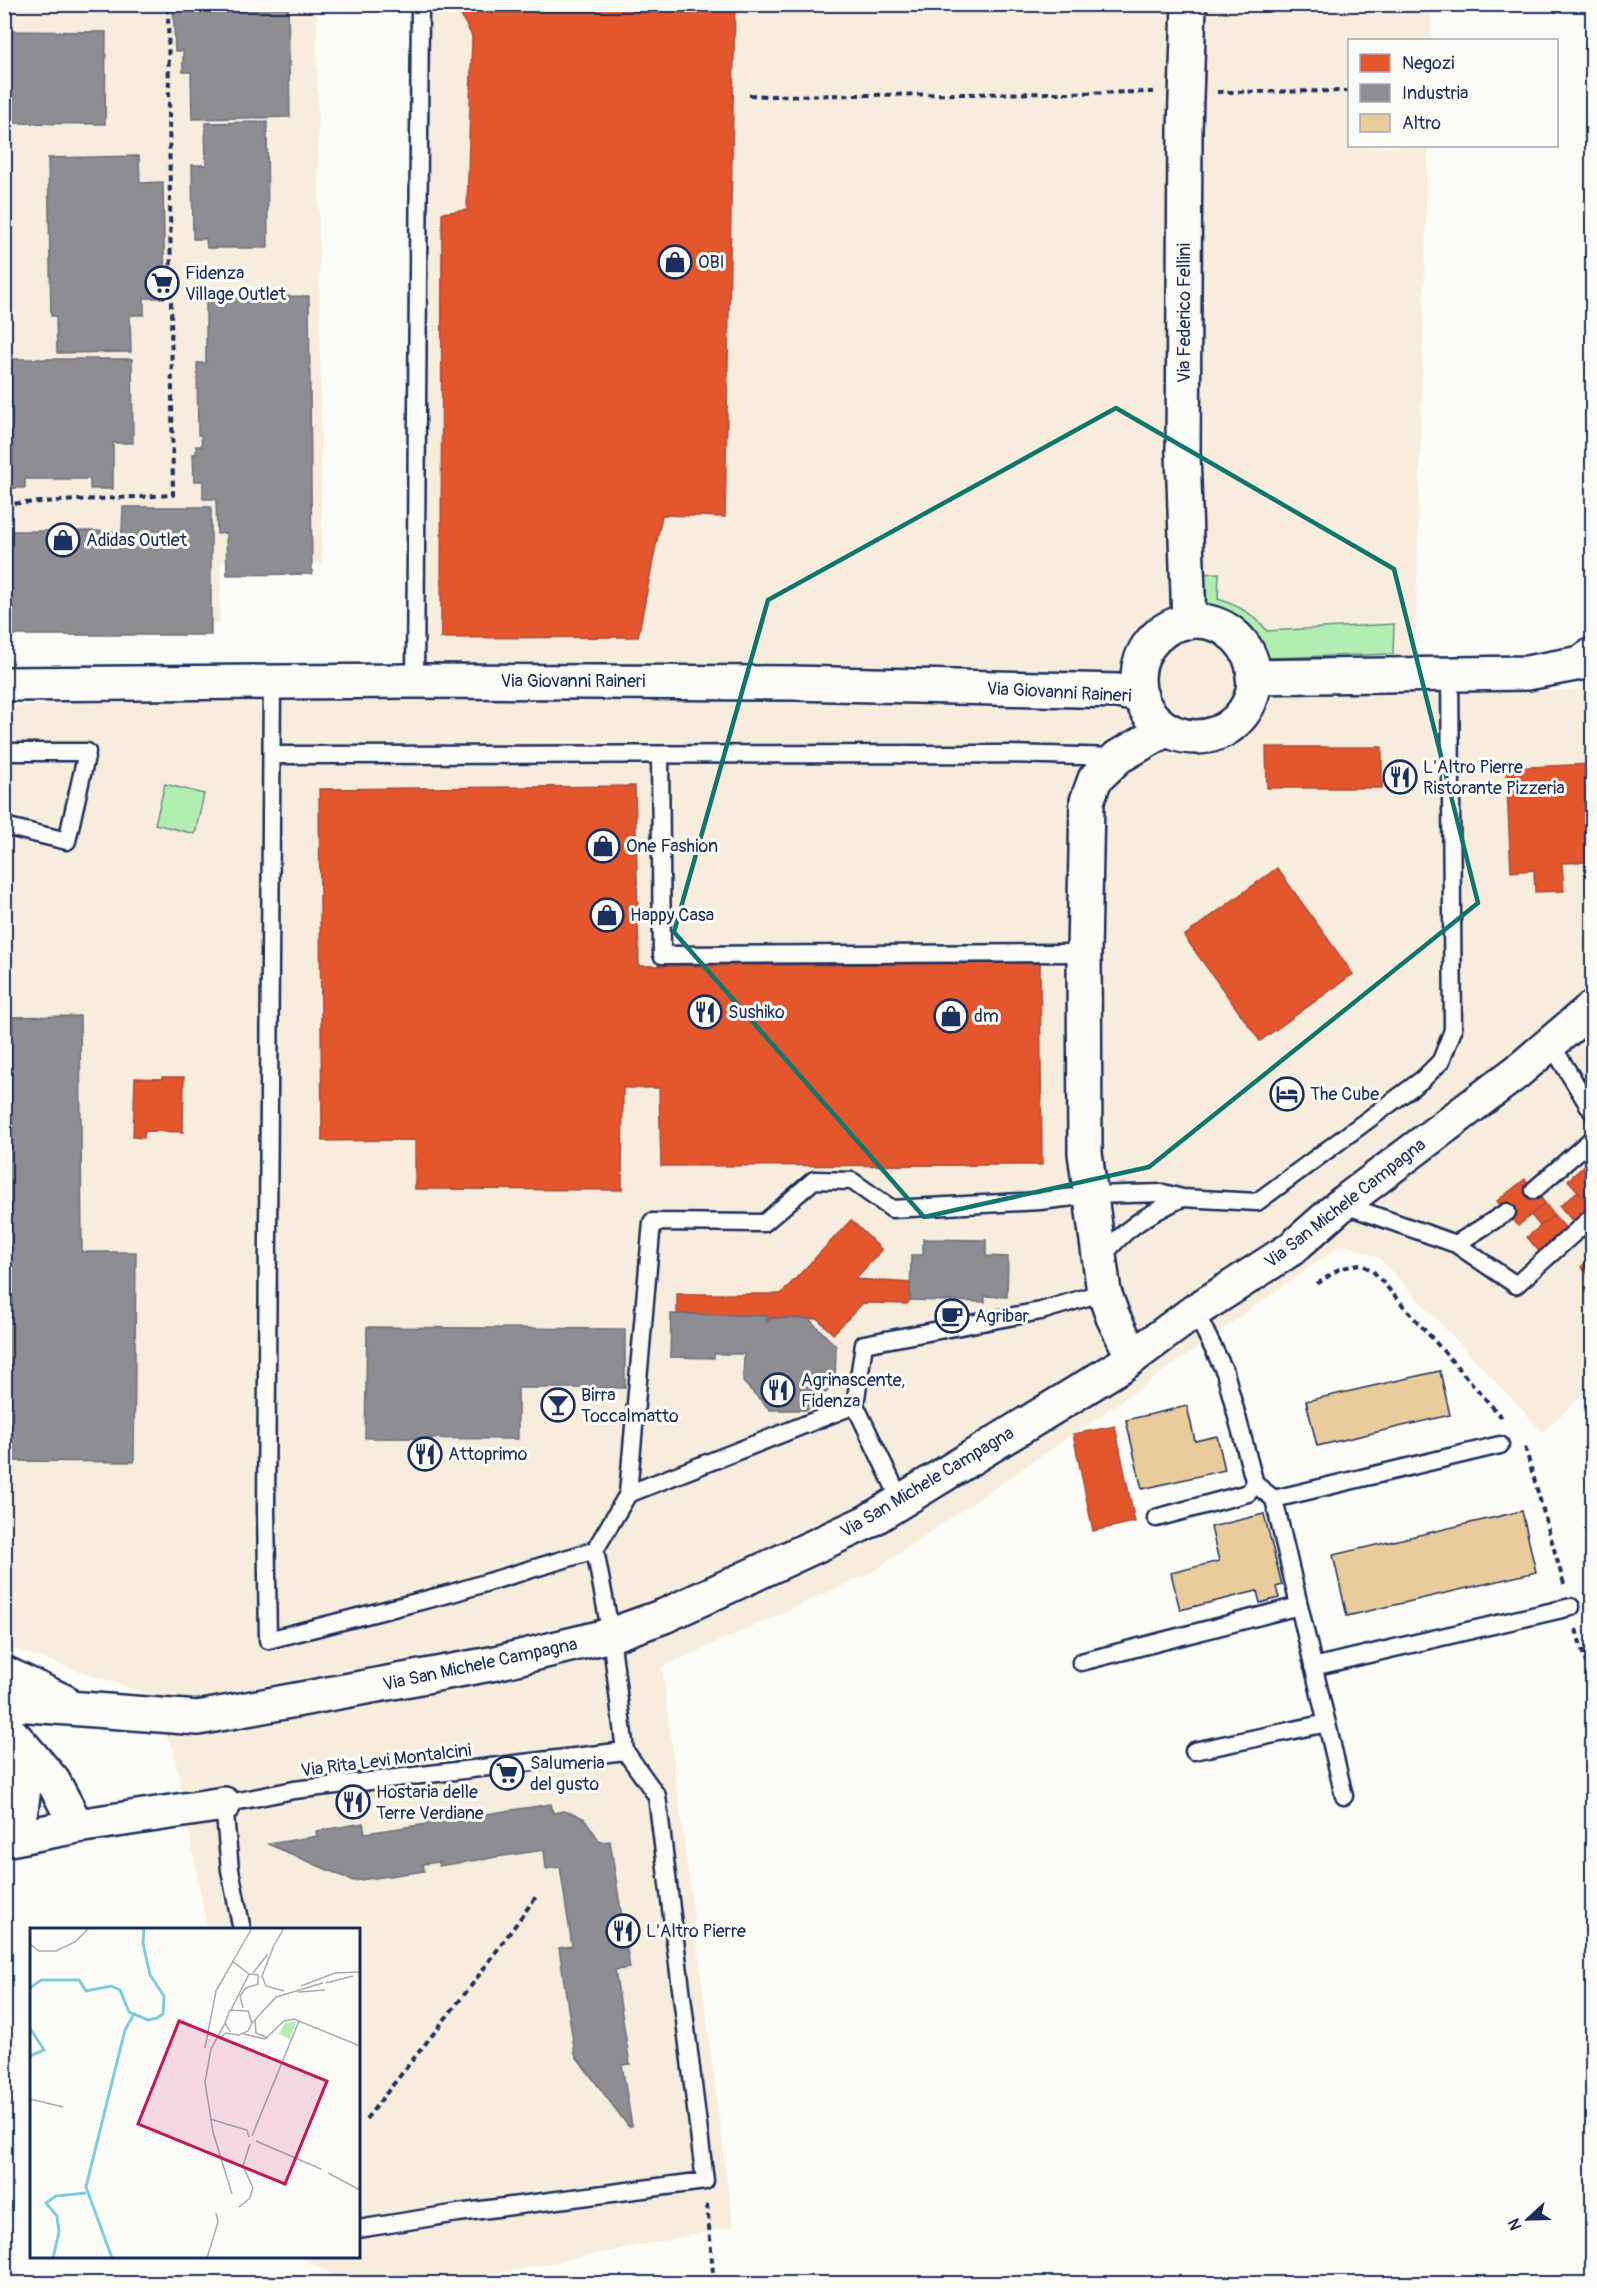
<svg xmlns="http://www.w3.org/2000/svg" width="1597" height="2288" font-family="Pangolin,sans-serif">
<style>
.built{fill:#f7eddc}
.green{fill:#b3edb2;stroke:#678e88;stroke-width:1.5}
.shops{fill:#e4572e;stroke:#a84b3c;stroke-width:1.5}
.industry{fill:#8d8d92;stroke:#6b7182;stroke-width:1.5}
.building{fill:#e9cb9c;stroke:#1b2f5e;stroke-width:1.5}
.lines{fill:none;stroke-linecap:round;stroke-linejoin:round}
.service-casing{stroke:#1b2f5e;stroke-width:21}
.minor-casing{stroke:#1b2f5e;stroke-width:38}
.secondary-casing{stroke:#1b2f5e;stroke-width:38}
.path{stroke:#1b2f5e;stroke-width:4;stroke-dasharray:6 4.5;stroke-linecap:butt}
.service{stroke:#fdfcf7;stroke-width:16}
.minor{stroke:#fdfcf7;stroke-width:33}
.secondary{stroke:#fdfcf7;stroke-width:33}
.marked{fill:none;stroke:#0f766e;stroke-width:4.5;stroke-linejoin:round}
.labels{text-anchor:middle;stroke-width:6;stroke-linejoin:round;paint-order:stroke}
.poi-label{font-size:18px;fill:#1b2f5e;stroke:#fdfcf7;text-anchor:start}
.street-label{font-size:18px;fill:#1b2f5e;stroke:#fdfcf7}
.inset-river{fill:none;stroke:#7fccde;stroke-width:3}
.inset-road{fill:none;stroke:#a3aaba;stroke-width:1.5}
.view{fill:#c2185b;fill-opacity:0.15;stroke:#c2185b;stroke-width:3}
.inset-edge{fill:none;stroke:#1b2f5e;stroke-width:3}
</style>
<rect width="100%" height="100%" fill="#fdfcf7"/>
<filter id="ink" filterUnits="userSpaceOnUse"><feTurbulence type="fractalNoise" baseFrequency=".0167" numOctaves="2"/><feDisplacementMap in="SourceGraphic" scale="12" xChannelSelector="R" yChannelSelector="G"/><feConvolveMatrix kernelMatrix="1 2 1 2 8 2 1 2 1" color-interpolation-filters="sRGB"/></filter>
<g filter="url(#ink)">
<path class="built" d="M5 5H317L322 563 221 562 220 623 5 620Z
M418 5H1431V40H1350V146H1428L1414 695 1592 689V1048L1586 1053 1592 1061V1386L1543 1432 1379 1258 1342 1244 1145 1385 871 1573 662 1667 733 2227 450 2283H348L301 2257 358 2256V1930L207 1929 174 1751 148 1694 5 1646 4 706 425 693Z"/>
<path class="green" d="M1219 573 1218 599C1237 605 1255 614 1267 631L1394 624 1393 654 1267 658 1252 640 1224 614 1200 610 1197 574Z
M165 784 204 794 195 834 155 824Z"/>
<path class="shops" d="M455 4H735L725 517 662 515 638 637 441 638 442 213 467 210 472 36Z
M1266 747H1382V788H1267Z
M1592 764V862L1562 863 1564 891 1535 892 1534 870 1511 872 1506 768Z
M635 786 639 966 1040 963 1042 1165 661 1166 659 1088H623L622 1190 415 1189V1140L322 1141 319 789Z
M1277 868 1353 974 1260 1041 1184 936Z
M162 1077H184L183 1132 145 1131 144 1138 133 1137 135 1078 162 1079Z
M1586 1164 1592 1172V1188L1583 1197 1568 1180Z
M1525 1179 1545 1203 1518 1226 1497 1201Z
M1578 1191 1592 1207 1574 1223 1560 1206Z
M1545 1203 1554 1215 1540 1226 1531 1215Z
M1554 1215 1570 1233 1543 1256 1527 1237Z
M851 1220 882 1250 855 1279 911 1283 910 1300 907 1304 863 1303 833 1334 818 1319 771 1318 767 1322V1316L677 1314V1294H781Z
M1592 1256V1278L1581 1267Z
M1115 1426 1135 1522 1093 1531 1073 1434Z"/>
<path class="industry" d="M4 4H106V7L4 6Z
M173 4H288L290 117 192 119 191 72H183V51H175Z
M4 31 106 32 105 124 4 123Z
M267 122 268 248H207L206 239H193L192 165H206L205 123Z
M139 156 140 183 163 182 165 298H144V315H130L131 352 57 353 56 316H51L48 158Z
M309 296 312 574 227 575 226 533 217 534 216 499H203V481H194L193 454H196V446H202L201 435H198L197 363H206V298Z
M4 359H132L133 443H113V489H90V479H25V488H4Z
M123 507H211V635H4V531H122Z
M80 1016 82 1252H136L134 1462 4 1461V1017Z
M923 1239 986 1240V1256L1008 1257 1007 1297 985 1296V1302L910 1300 911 1255H923Z
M671 1314 767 1316V1322L771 1318 809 1319 836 1346 835 1384 807 1410H770L743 1382 744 1354H714V1358L670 1357Z
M367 1327 625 1329V1388H518V1439L365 1438Z
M551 1804 553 1813 563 1811 575 1814 585 1819 600 1842 610 1841 630 1968 615 1970 630 2064 622 2065 632 2126H628L575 2055 559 1948 572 1946 560 1867 546 1869 544 1850 439 1866V1862L423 1864 424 1871 353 1881 268 1844 317 1836 316 1831 363 1823 365 1833 427 1824 425 1812 463 1806 465 1817Z"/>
<path class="building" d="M1440 1371 1450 1415 1317 1446 1306 1401Z
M1187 1406 1195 1441 1217 1436 1225 1470 1142 1489 1126 1420Z
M1522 1511 1536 1572 1347 1616 1333 1555Z
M1264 1514 1282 1585 1276 1587 1279 1598 1260 1603 1257 1591 1180 1610 1171 1573 1219 1561 1211 1527Z"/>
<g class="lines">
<defs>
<path id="service" d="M415 681 420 4
M272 682 266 1511 268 1640 452 1593 595 1550
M4 752H87L67 841 4 826
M272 755 1008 754 1117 757
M660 755 662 955 1084 953
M1551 1044 1592 1111
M1534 1190 1592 1139
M1182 1198 1257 1202 1423 1079 1441 1061 1453 1030 1450 674
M1342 1204 1456 1244 1516 1285 1592 1217
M1456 1244 1507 1212
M855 1405 864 1344 1041 1311 1104 1292
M1255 1484 1274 1499 1344 1796
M628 1494 855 1405 901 1501
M1274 1499 1500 1445
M1156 1518 1248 1493 1255 1484 1225 1372 1195 1311
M1081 1662 1299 1606
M1313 1667 1571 1607
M1194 1751 1327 1723
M242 1930 230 1870 224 1804 294 1790 625 1751
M358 2229 458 2213 705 2181 657 1796 625 1751 611 1635 595 1550 628 1494 652 1222 764 1223 814 1180 852 1181 892 1209 1040 1201 1090 1195 1163 1193 1182 1198C1149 1214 1123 1228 1101 1259"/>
<path id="minor" d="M1189 4 1185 130 1183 453 1189 622
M1138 679a58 58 0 1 1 116 0a58 58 0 1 1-116 0Z
M1253 677 1527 673 1581 663 1592 655
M4 684 415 681 793 683 1118 691 1141 696
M1133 1357 1113 1317 1104 1292 1085 1153 1084 953 1087 801 1095 779 1118 757 1167 729
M4 1726 21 1744 25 1780 21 1810 4 1833
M21 1744 53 1781 77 1826
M4 1840 77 1826 224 1804"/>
<path id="secondary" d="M4 1673 63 1701
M4 1703 198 1718 496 1663 611 1635 664 1616 867 1522 1122 1365 1195 1311 1291 1249 1342 1204 1517 1072 1592 1008"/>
</defs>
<use href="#service" class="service-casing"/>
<use href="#minor" class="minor-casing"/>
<use href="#secondary" class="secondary-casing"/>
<path class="path" d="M1217 92 1350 91
M749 95 767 96 1156 92
M4 504 173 495 168 4
M1317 1284 1339 1269 1359 1264 1372 1270 1504 1420
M1525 1447 1564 1584
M1576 1629 1589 1674 1592 1675
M366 2119 471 1986 538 1894
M707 2204 714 2284"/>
<use href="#service" class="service"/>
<use href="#minor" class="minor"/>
<use href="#secondary" class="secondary"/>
</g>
</g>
<path class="marked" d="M1116 408 1394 569 1478 903 1149 1167 924 1217 674 932 768 600Z"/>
<defs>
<symbol id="shop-ring" viewBox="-11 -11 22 22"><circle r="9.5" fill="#fdfcf7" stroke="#1b2f5e" stroke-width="1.5"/><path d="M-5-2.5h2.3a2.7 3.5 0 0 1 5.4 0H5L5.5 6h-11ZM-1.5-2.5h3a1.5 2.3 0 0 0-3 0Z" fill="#1b2f5e"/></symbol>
<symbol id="supermarket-ring" viewBox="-11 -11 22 22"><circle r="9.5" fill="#fdfcf7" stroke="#1b2f5e" stroke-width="1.5"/><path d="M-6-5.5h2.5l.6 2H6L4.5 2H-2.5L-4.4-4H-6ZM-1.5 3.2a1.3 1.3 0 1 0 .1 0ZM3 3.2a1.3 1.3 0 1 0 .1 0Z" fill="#1b2f5e"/></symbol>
<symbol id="restaurant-ring" viewBox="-11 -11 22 22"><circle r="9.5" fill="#fdfcf7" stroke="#1b2f5e" stroke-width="1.5"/><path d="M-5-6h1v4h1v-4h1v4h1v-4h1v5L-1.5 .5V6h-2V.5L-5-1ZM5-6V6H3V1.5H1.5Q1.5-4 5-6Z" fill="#1b2f5e"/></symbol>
<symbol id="hotel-ring" viewBox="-11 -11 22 22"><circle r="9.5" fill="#fdfcf7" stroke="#1b2f5e" stroke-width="1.5"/><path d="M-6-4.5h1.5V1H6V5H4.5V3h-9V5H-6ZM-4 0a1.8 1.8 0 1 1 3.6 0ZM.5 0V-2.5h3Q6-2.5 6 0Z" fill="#1b2f5e"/></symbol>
<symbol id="cafe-ring" viewBox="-11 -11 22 22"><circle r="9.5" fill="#fdfcf7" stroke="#1b2f5e" stroke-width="1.5"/><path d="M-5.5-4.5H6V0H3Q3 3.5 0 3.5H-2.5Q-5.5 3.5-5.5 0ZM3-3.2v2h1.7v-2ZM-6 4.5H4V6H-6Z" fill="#1b2f5e"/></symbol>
<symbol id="bar-ring" viewBox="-11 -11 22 22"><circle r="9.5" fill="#fdfcf7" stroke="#1b2f5e" stroke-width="1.5"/><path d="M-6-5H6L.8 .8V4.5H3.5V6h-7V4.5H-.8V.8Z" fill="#1b2f5e"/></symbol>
</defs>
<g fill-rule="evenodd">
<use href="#shop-ring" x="656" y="243" width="38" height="38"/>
<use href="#supermarket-ring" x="143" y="264" width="38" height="38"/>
<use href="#shop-ring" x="44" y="521" width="38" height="38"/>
<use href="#restaurant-ring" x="1381" y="758" width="38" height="38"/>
<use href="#shop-ring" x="584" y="827" width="38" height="38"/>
<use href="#shop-ring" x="588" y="896" width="38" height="38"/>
<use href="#restaurant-ring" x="686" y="993" width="38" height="38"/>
<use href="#shop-ring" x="932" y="997" width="38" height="38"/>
<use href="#hotel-ring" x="1268" y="1075" width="38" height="38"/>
<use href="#cafe-ring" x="933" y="1297" width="38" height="38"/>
<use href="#restaurant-ring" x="759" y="1371" width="38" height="38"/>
<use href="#bar-ring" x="539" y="1386" width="38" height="38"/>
<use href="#restaurant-ring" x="406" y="1435" width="38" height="38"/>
<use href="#supermarket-ring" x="488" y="1754" width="38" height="38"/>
<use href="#restaurant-ring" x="334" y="1783" width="38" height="38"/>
<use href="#restaurant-ring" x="604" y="1912" width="38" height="38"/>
</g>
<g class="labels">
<g class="poi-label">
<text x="698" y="268">OBI</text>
<text x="185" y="279">Fidenza<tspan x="185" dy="21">Village Outlet</tspan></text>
<text x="86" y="546">Adidas Outlet</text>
<text x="1423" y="773">L'Altro Pierre<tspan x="1423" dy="21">Ristorante Pizzeria</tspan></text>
<text x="626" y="852">One Fashion</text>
<text x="630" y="921">Happy Casa</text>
<text x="728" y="1018">Sushiko</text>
<text x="974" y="1022">dm</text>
<text x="1310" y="1100">The Cube</text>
<text x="975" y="1322">Agribar</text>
<text x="801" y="1386">Agrinascente,<tspan x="801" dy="21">Fidenza</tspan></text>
<text x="581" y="1401">Birra<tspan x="581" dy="21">Toccalmatto</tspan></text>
<text x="448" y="1460">Attoprimo</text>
<text x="530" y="1769">Salumeria<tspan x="530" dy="21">del gusto</tspan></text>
<text x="376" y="1798">Hostaria delle<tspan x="376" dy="21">Terre Verdiane</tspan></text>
<text x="646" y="1937">L'Altro Pierre</text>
</g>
<g class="street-label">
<text transform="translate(1184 313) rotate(-90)" y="6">Via Federico Fellini</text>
<text x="573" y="687">Via Giovanni Raineri</text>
<text transform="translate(1059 692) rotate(3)" y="6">Via Giovanni Raineri</text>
<text transform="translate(1345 1203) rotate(-38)" y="6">Via San Michele Campagna</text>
<text transform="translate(927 1482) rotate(-31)" y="6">Via San Michele Campagna</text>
<text transform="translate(480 1664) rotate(-12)" y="6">Via San Michele Campagna</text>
<text transform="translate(386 1760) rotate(-7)" y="6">Via Rita Levi Montalcini</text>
</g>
</g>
<g transform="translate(30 1928)">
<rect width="330" height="330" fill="#fdfcf7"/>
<path d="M266 94 260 111 249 106 255 95Z" fill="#b3edb2"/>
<path class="inset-river" d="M0 60 11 52H49L56 63 81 58 90 62 99 84 118 92 127 90 133 86 134 68 120 47 113 15 114 0M0 100 14 122 0 128M23 330 29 304 27 288 16 275 26 268 56 265M82 330 56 259 95 102 104 86"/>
<path class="inset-road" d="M0 16 9 23H26L45 14 59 0M243 20 232 48 236 58 254 63M242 21 254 0M202 33 219 46M223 45 238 26M296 55 323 48M271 58 305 45 330 44M268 64 295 62M201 82 219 46 228 47V56L216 60 210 68 213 80M225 91 226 105 238 110M195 95 181 121 175 154 183 204 202 266M222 95 246 69 293 55M214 106 235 111 254 93 264 91 330 118M189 110 196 105 209 107 218 103 222 95 218 83 200 82 195 95 200 104M175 120 186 63 222 0M0 171 33 179M180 191 217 202 219 209M222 208 269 93M226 213 291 241M298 245 330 262M209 279 220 270 223 260 213 238 220 216M177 330 188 294 186 285"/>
<path class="view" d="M149 93 297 153 255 256 108 196Z"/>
<rect width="330" height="330" class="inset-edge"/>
</g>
<rect width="1597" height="2288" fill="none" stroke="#fdfcf7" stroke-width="24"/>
<rect x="12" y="12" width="1573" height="2264" fill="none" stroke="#1b2f5e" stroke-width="2" filter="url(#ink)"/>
<rect x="1348" y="39" width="210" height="108" fill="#fdfcf7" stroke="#a3aaba" stroke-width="1.5"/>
<rect x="1360" y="54" width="30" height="18" fill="#e4572e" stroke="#a3aaba" stroke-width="1.5"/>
<text x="1402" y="69" font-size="18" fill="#1b2f5e">Negozi</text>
<rect x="1360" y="84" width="30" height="18" fill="#8d8d92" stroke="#a3aaba" stroke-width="1.5"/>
<text x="1402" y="99" font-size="18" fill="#1b2f5e">Industria</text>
<rect x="1360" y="114" width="30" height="18" fill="#e9cb9c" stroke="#a3aaba" stroke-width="1.5"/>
<text x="1402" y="129" font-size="18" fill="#1b2f5e">Altro</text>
<g transform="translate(1528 2219) rotate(248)" stroke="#fdfcf7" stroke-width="4.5" paint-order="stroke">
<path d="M0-4.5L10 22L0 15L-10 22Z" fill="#1b2f5e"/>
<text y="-9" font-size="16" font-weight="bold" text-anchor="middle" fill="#1b2f5e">N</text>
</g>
</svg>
